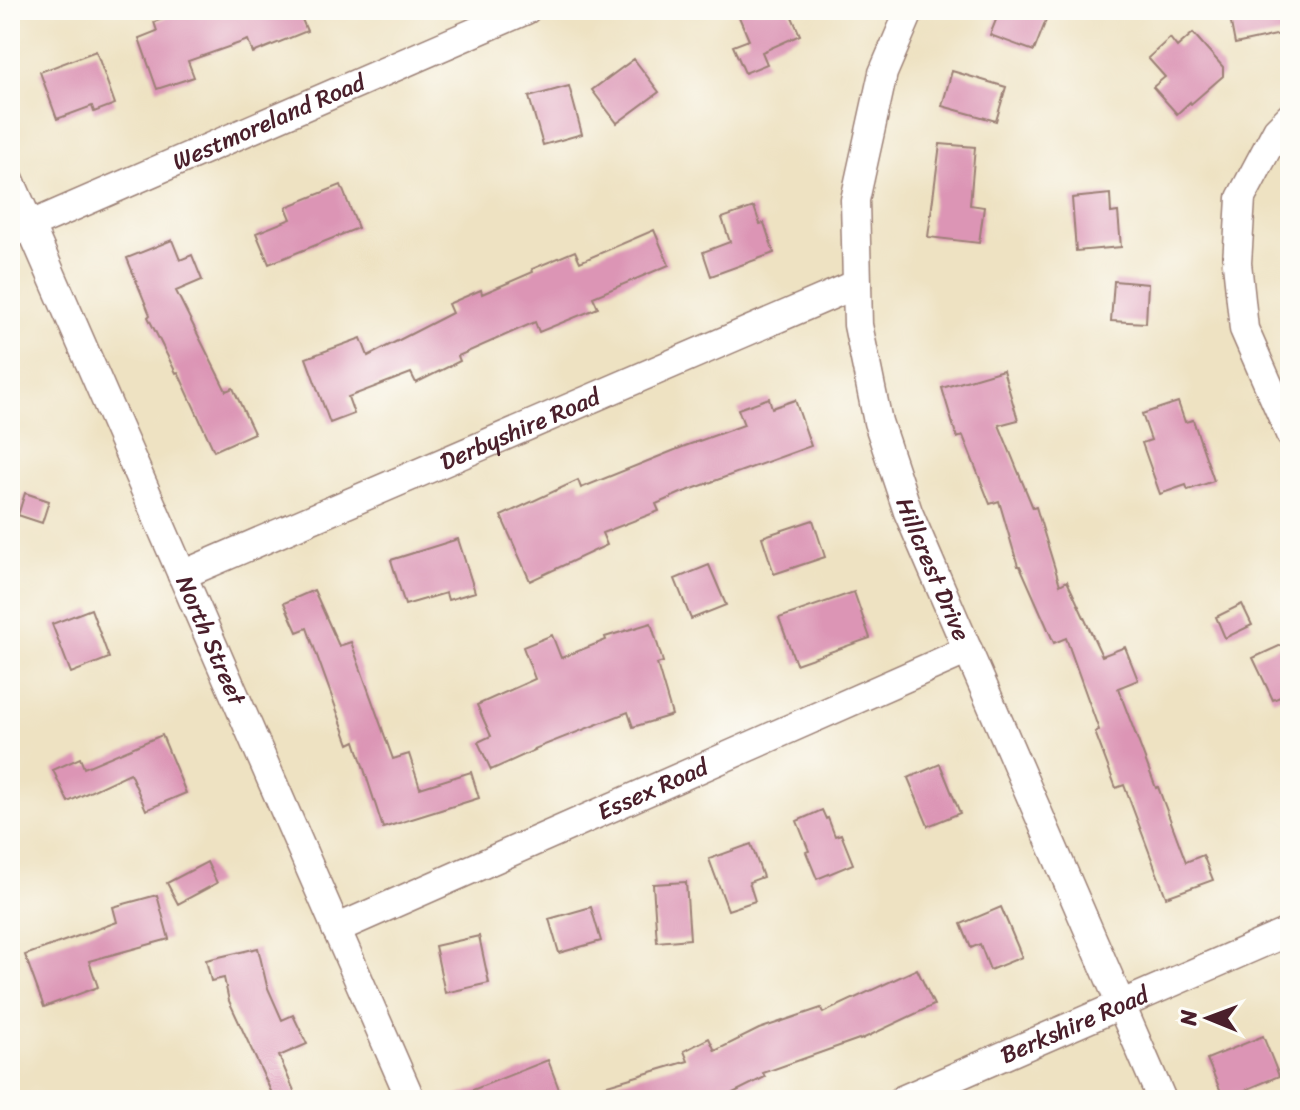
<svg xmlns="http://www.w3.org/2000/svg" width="1300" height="1110" font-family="Sriracha,sans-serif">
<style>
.building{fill:#dc95b5}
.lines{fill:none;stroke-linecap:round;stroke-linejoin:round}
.minor-casing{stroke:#9c8076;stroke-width:31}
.minor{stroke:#fff;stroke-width:28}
.labels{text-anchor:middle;stroke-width:8;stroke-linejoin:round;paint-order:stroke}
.street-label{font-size:24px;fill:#4a1f2b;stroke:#fdfcf7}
</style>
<rect width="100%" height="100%" fill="#fdfcf7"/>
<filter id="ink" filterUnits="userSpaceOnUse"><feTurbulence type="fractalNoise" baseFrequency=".0125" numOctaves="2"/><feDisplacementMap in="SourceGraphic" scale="16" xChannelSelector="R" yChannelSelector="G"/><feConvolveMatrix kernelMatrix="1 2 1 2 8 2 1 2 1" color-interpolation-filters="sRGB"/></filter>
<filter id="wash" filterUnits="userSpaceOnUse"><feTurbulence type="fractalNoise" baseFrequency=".006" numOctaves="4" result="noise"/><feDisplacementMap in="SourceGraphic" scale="32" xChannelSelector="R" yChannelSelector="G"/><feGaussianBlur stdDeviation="1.8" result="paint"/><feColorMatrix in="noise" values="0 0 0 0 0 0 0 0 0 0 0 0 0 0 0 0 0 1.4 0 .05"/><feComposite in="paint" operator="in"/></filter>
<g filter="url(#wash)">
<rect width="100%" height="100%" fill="#eee2c2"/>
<g id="blocks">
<path class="building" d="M188 10H298L307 31 253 53 248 40 188 61 194 77 157 89 139 38 157 31 154 22Z
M736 10H789L800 35 762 52 767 64 745 73 733 46 749 40Z
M1000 10H1050L1034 51 990 35Z
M1243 10H1290V32L1235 44 1229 13Z
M1193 33 1223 67V76L1191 104 1190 102 1177 114 1153 87 1165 77 1148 58 1170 38 1177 47Z
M96 51 115 104 94 112 92 106 57 119 40 72Z
M634 59 659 92 617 123 592 90Z
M952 71 1006 87 996 121 942 106Z
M569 86 582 134 543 145 529 97Z
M940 144 975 147 970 205 984 207 979 243 928 237Z
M341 185 358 228 269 264 256 233 291 219 286 207Z
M1110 194 1111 213 1118 212 1121 247 1076 251 1072 198Z
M754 207 760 224 764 223 774 253 711 276 703 252 730 242 722 218Z
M654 230 669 265 593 297 598 308 539 332 535 322 458 356 460 361 416 383 411 373 348 397 354 414 330 423 306 358 361 338 368 356 452 313 448 304 481 290 482 294 533 272 532 269 575 251 580 262Z
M172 240 180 260 192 255 202 280 176 291 226 391 233 388 254 433 214 451 178 372 176 373 148 317 150 315 127 258Z
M1114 281 1148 284 1146 323 1111 321Z
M1003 370 1018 420 999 425 1033 508 1036 507 1060 585 1067 581 1102 656 1125 647 1138 680 1118 688 1156 788 1158 787 1186 862 1203 855 1213 880 1166 897 1124 785 1116 788 1095 732 1099 730 1066 638 1054 643 1020 566H1018L999 501 990 504 963 436 957 438 942 388Z
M769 398 772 408 795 400 811 446 681 493 656 504 659 511 602 533 607 545 530 581 501 516 578 480 581 488 685 446 744 425 738 409Z
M1178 402 1185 422 1193 420 1214 481 1188 490 1186 485 1160 494 1142 443 1151 440 1142 414Z
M25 493 49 501 42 523 18 515Z
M813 520 825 557 774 574 762 537Z
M458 539 475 592 448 600 446 593 405 605 391 560Z
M709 565 726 605 691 619 675 579Z
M314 590 339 646 351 642 393 759 409 754 420 788 471 772 479 798 383 828 355 741 349 744 307 628 297 632 284 603Z
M854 592 870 638 796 664 779 618Z
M1242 604 1252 625 1225 638 1216 617Z
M91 609 109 658 71 673 52 624Z
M651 623 663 662 657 664 672 715 633 727 628 712 534 749 535 750 491 770 478 742 491 736 477 705 535 679 523 647 552 635 561 658 606 640 605 637Z
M1290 641V693L1273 700 1253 658Z
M162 735 186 793 146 810 130 773 68 802 53 770 80 758 84 768Z
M940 764 960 813 928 826 908 778Z
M822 810 826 819 828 818 835 836 841 834 853 864 817 879 806 852 809 851 797 821Z
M751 844 763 877 749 882 755 901 728 910 709 859Z
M207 862 217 883 178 904 167 883Z
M686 882 690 939 657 942 653 884Z
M157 895 169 939 89 961 98 987 44 1007 25 955 117 922 113 907Z
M591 907 601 941 559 953 549 919Z
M1001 907 1022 957 990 970 980 944 971 948 961 924Z
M479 936 489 983 445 993 435 946Z
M258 948 267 986 282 1020 293 1015 307 1044 279 1056 298 1100H275L229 1001 224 978 211 981 206 960Z
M917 969 934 1005 860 1040 859 1039 763 1073 765 1077 719 1100H708L706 1095 690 1100H578L577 1094 688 1061 684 1051 709 1038 715 1051 759 1029 821 1008 823 1013Z
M1263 1036 1279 1076 1224 1099 1207 1059Z
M548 1060 563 1100H450V1099Z"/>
</g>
</g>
<g filter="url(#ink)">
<use href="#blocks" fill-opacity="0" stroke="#9c8076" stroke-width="2"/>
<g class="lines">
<defs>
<g id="minor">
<path id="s1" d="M910 10 883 73 855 200 858 325 878 422 908 512 1162 1100"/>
<path d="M1290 117 1277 130 1241 198 1237 263 1244 329 1290 434"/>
<path id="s2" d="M10 180 411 1100"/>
<path id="s3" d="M10 234 526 10"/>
<path id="s4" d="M182 575 857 284"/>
<path id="s5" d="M336 929 968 650"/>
<path id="s6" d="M902 1100 1290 931"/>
</g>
</defs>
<use href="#minor" class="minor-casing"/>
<use href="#minor" class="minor"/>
</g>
</g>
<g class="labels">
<g class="street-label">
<text dy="8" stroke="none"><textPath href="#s3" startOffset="282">Westmoreland Road</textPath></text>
<text dy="8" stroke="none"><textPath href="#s4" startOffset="368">Derbyshire Road</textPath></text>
<text dy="8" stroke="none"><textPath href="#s1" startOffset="580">Hillcrest Drive</textPath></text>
<text dy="8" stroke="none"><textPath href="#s2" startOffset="502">North Street</textPath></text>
<text dy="8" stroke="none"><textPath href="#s5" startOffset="346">Essex Road</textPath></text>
<text dy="8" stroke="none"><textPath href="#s6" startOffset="188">Berkshire Road</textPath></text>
</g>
</g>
<rect width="1300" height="1110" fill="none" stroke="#fdfcf7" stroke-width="40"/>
<g transform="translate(1208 1018) rotate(271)" stroke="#fdfcf7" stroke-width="6" paint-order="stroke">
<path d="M0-6L14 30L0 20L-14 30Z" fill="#4a1f2b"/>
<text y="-12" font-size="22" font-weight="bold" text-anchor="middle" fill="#4a1f2b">N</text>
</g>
</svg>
